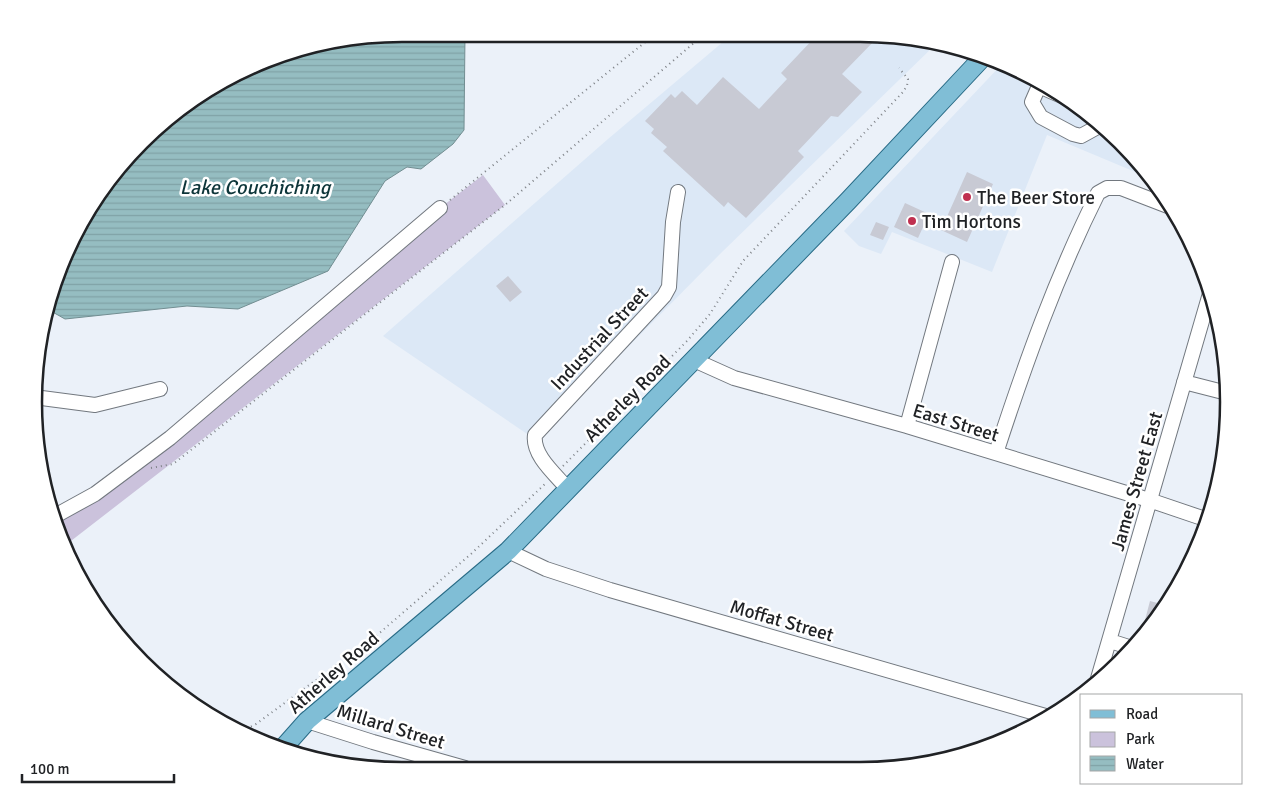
<svg xmlns="http://www.w3.org/2000/svg" width="1263" height="804" font-family="Signika,sans-serif">
<style>
.built{fill:#dce8f6}
.green{fill:#cbc2dc}
.water{fill:url(#water-rules);stroke:#728e92}
.building{fill:#c8cad4}
.lines{fill:none;stroke-linecap:round;stroke-linejoin:round}
.minor-casing{stroke:#72787f;stroke-width:16}
.major-casing{stroke:#286b86;stroke-width:20}
.path{stroke:#7f8388;stroke-width:2;stroke-dasharray:1 4;stroke-linecap:butt}
.minor{stroke:#fff;stroke-width:14}
.major{stroke:#80bed6;stroke-width:18}
.poi-dot{fill:#c03050;stroke:#fff;stroke-width:2}
.labels{text-anchor:middle;stroke-width:5;stroke-linejoin:round;paint-order:stroke}
.poi-label{font-size:19px;fill:#202225;stroke:#fff;text-anchor:start}
.street-label{font-size:19px;fill:#202225;stroke:#fff}
.water-label{font-size:20px;font-style:italic;fill:#0d3539;stroke:#fff}
.rim{fill:none;stroke:#202225;stroke-width:2.5}
</style>
<defs>
<pattern id="water-rules" width="6" height="5" patternUnits="userSpaceOnUse" patternTransform="scale(1.25)"><rect width="6" height="5" fill="#95bdc1"/><path d="M0 2.5h6" fill="none" stroke="#80a2a6"/></pattern>
</defs>
<rect width="100%" height="100%" fill="#ebf1f9"/>
<path class="built" d="M730 36 909 37 936 44 720 254 536 440 383 336 608 139Z
M1003 63 1085 110 1138 159 1152 179 1047 135 992 272 892 232 881 254 859 246 844 231Z"/>
<path class="green" d="M483 175 505 205 67 544 55 516 95 494 440 208Z"/>
<path class="water" d="M402 34H465L464 130 453 144 421 169 407 167 385 181 328 271 238 309 187 306 65 319 49 310 53 283 110 178 197 96 284 53Z"/>
<path class="building" d="M816 36 878 37 842 74 862 92 838 117 831 116 798 151 804 157 746 218 728 202 724 207 663 151 667 147 651 133 654 129 645 121 671 94 675 98 682 91 697 105 723 77 759 109 787 79 781 73Z
M967 172 993 184 967 242 941 230Z
M905 203 929 214 918 238 894 227Z
M876 222 889 227 883 240 870 235Z
M508 276 522 292 510 302 496 286Z
M1150 601 1165 605 1155 623 1145 620Z"/>
<g class="lines">
<defs>
<path id="minor" d="M1064 97 1039 86 1032 102 1041 117 1073 134 1081 136 1101 125
M694 360 734 378 907 426 1149 500 1208 520
M1184 382 1227 393
M34 397 95 405 160 389
M907 426 952 262
M996 453C1025 364 1056 277 1098 193L1107 188H1121L1173 208
M568 489C555 474 532 455 535 435L664 296 669 287 673 222 678 192
M55 516 95 494 170 438 440 208
M508 551 546 569 610 590 1049 717
M1110 641 1132 648
M1097 682 1211 290
M307 721 373 742 465 768"/>
<path id="major" d="M283 748 307 721 508 551 848 201 983 57"/>
</defs>
<use href="#minor" class="minor-casing"/>
<use href="#major" class="major-casing"/>
<path class="path" d="M450 200 654 35
M563 466 687 341 710 314 743 261 903 92 907 86 908 79 899 68
M151 468 173 464 505 205 702 36
M305 703 317 681
M242 731 256 724 376 636 471 554 546 483"/>
<use href="#minor" class="minor"/>
<use href="#major" class="major"/>
</g>
<g class="poi-dot">
<circle cx="967" cy="197" r="5"/>
<circle cx="912" cy="221" r="5"/>
</g>
<g class="labels">
<g class="poi-label">
<text x="977" y="204">The Beer Store</text>
<text x="922" y="228">Tim Hortons</text>
</g>
<g class="street-label">
<text transform="translate(599 338) rotate(-47)" y="7">Industrial Street</text>
<text transform="translate(627 398) rotate(-45)" y="7">Atherley Road</text>
<text transform="translate(956 422) rotate(17)" y="7">East Street</text>
<text transform="translate(1136 481) rotate(-74)" y="7">James Street East</text>
<text transform="translate(782 620) rotate(16)" y="7">Moffat Street</text>
<text transform="translate(333 672) rotate(-41)" y="7">Atherley Road</text>
<text transform="translate(391 726) rotate(17)" y="7">Millard Street</text>
</g>
<g class="water-label">
<text x="255" y="194">Lake Couchiching</text>
</g>
</g>
<path d="M0 0H1263V804H0ZM402 42H860A360 360 0 0 1 1220 402V402A360 360 0 0 1 860 762H402A360 360 0 0 1 42 402V402A360 360 0 0 1 402 42Z" fill="#fff" fill-rule="evenodd"/>
<path class="rim" d="M402 42H860A360 360 0 0 1 1220 402V402A360 360 0 0 1 860 762H402A360 360 0 0 1 42 402V402A360 360 0 0 1 402 42Z"/>
<rect x="1080" y="694" width="162" height="90" fill="#ffffff" stroke="#a6a7a8"/>
<rect x="1090" y="710" width="25" height="8" fill="#80bed6" stroke="#a6a7a8"/>
<text x="1126" y="719" font-size="15" fill="#202225">Road</text>
<rect x="1090" y="732" width="25" height="15" fill="#cbc2dc" stroke="#a6a7a8"/>
<text x="1126" y="744" font-size="15" fill="#202225">Park</text>
<rect x="1090" y="756" width="25" height="15" fill="url(#water-rules)" stroke="#a6a7a8"/>
<text x="1126" y="769" font-size="15" fill="#202225">Water</text>
<path d="M22 774v8h152v-8" fill="none" stroke="#202225" stroke-width="2.5"/>
<text x="30" y="774" font-size="15" fill="#202225" stroke="#ffffff" stroke-width="4" paint-order="stroke">100 m</text>
</svg>
